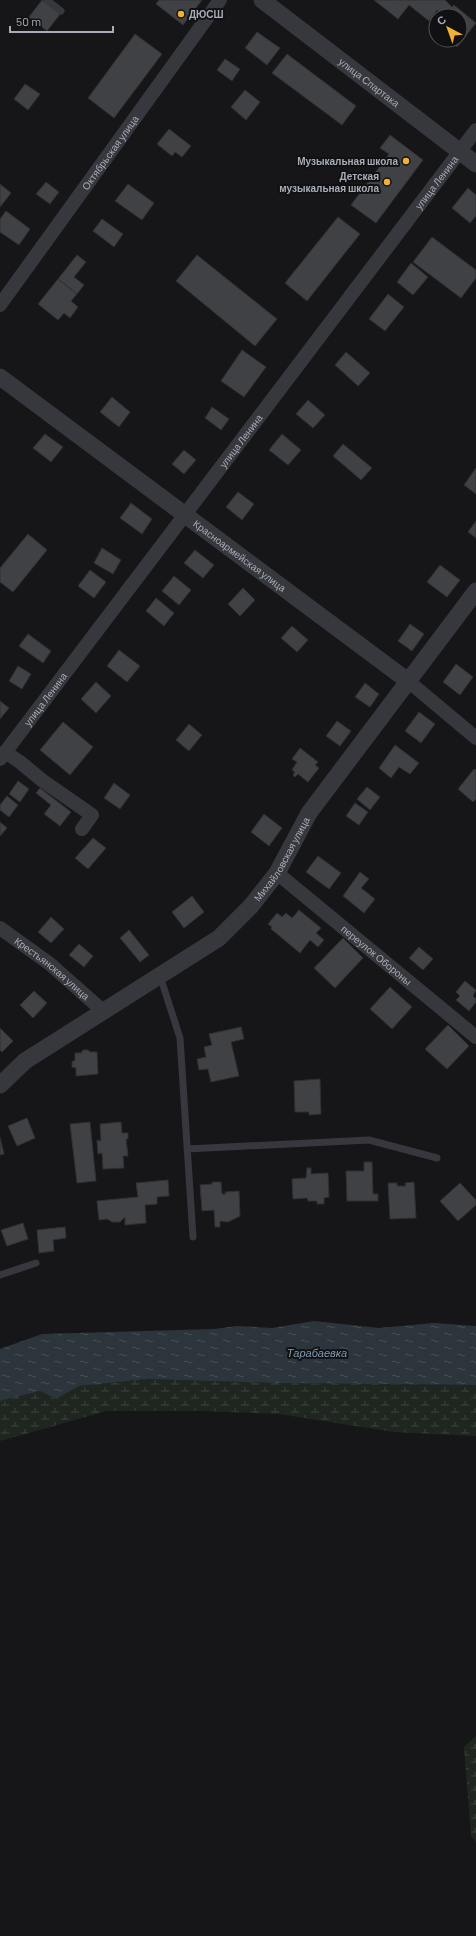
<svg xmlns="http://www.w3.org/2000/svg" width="476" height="1936" font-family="Barlow,sans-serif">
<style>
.wetland{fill:url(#wetland-marsh)}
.water{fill:url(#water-ripples)}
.building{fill:#404145;stroke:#303034}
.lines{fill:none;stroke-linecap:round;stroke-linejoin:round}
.service{stroke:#37383d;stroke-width:7}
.minor{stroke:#37383d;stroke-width:14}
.tertiary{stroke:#37383d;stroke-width:17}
.poi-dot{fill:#f2b134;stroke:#111113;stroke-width:1.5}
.labels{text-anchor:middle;stroke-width:4;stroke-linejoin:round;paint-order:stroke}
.poi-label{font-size:10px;font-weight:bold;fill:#a8adb8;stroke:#111113;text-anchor:end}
.street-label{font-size:10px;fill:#a8adb8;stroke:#111113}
.water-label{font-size:11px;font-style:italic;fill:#7f9bb3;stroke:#111113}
</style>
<defs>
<pattern id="wetland-marsh" width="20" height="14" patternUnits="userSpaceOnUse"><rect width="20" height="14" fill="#1e261f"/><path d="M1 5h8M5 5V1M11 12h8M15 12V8" fill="none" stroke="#3c433d"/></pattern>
<pattern id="water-ripples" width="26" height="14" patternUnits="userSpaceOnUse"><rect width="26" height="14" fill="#2c353c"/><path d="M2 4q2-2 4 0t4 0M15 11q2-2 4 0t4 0" fill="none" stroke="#485056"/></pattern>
</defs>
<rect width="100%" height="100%" fill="#161618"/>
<path class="wetland" d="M147 1379 275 1383 476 1385V1436L394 1432 279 1414 202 1411H107L0 1441V1401L40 1391 56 1399 79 1386Z
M476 1736V1842L471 1836 464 1747Z"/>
<path class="water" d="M314 1321 379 1328 434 1323 476 1326V1385L275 1383 147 1379 79 1386 56 1399 40 1391 0 1401V1349L42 1334 214 1329 237 1326 272 1328Z"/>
<path class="building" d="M42 0 61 13 47 31 29 17Z
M159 0H202L183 25 156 4Z
M374 0H445L452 7 454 5 476 23 457 47 448 40H460V16H445L437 10 429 21 409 5 398 19Z
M257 32 280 48 267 65 245 48Z
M135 34 162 54 114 118 88 98Z
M287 54 356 106 342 125 272 73Z
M225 59 240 69 232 81 217 70Z
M25 84 40 94 28 110 14 99Z
M245 90 260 102 246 120 231 107Z
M169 129 191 146 182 157 175 152 172 156 157 144Z
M390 135 423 160 376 223 351 205 389 154 380 148Z
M46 182 59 192 50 204 36 194Z
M0 184 11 193 0 207Z
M128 184 154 203 142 220 115 201Z
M468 188 476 195V216L470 223 452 208Z
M6 211 30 229 19 245 0 232V219Z
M338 217 360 234 307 301 285 283Z
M102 219 123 234 114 247 93 231Z
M432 237 476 270V278L461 298 413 262Z
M77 255 86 262 74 277 84 285 77 294 58 279Z
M197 255 277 319 255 346 176 281Z
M411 263 428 277 413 295 397 282Z
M58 279 77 294 71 301 78 307 70 318 64 313 58 320 38 304Z
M388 294 404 307 385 331 369 319Z
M242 350 266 367 244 397 221 381Z
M346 352 370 373 358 386 335 365Z
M112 397 130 412 119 427 100 412Z
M308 400 325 415 313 428 296 414Z
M212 407 229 419 221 430 205 418Z
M45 434 63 447 51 462 33 448Z
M282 434 301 450 288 465 269 450Z
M343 444 372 468 361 480 333 456Z
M184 450 196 460 184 474 172 464Z
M476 468V494L464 485Z
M238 492 254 504 242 520 226 507Z
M131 503 152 519 142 534 120 518Z
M476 521V538L468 532Z
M28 534 47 550 13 592 0 582V568Z
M102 548 121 560 113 574 94 563Z
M195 550 214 565 203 578 184 563Z
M440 565 460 580 447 597 427 582Z
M90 570 106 582 94 598 78 586Z
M174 576 191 590 179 605 162 591Z
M243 588 255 600 240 616 228 604Z
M156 598 174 613 164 626 146 611Z
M410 624 424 634 412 651 398 641Z
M292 626 308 640 297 652 281 638Z
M28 634 51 651 43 663 19 646Z
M119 650 140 666 127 682 107 666Z
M456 664 473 677 460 695 443 682Z
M18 666 31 674 22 689 9 681Z
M96 682 111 696 96 713 81 699Z
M365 683 379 694 370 707 355 697Z
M0 701 9 708 0 719Z
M419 712 435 724 421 743 405 731Z
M337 721 351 731 340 746 326 736Z
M63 722 93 747 70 775 40 750Z
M189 724 202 735 189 751 176 740Z
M395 745 419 763 410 774 399 767 391 778 379 768Z
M300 748 318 762 315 765 319 768 308 782 298 774 295 777 293 775 295 772 292 770 297 762 292 759Z
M474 769 476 770V799L473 802 458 789Z
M18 781 29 789 20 802 9 794Z
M114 783 130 795 120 809 104 798Z
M367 787 380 797 370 810 357 799Z
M40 788 71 812 60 826 44 814 51 805 36 793Z
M7 796 18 805 9 817 0 810V805Z
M355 803 368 812 359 825 346 816Z
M264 814 282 828 269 846 251 832Z
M0 822 7 828 0 836Z
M93 838 106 848 88 869 75 858Z
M318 856 341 873 329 889 306 872Z
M360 872 369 879 361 888 375 899 364 913 343 896Z
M192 896 204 912 184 928 172 912Z
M299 910 321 928 316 933 324 940 318 947 310 940 300 953 271 929 272 927 268 924 277 913 282 917 286 913 292 918Z
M51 917 64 929 51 943 38 932Z
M129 930 149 955 140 962 120 938Z
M343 938 363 958 335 988 314 968Z
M79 944 93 956 84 967 69 955Z
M419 947 433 959 423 970 409 958Z
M465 981 476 990 473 996 476 999V1002L469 1011 456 1000 460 996 456 992Z
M390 987 412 1007 392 1029 370 1009Z
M34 991 47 1003 33 1018 20 1005Z
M448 1025 469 1046 447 1069 425 1049Z
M241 1027 244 1039 231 1042 239 1076 211 1082 208 1069 199 1070 197 1059 206 1057 204 1047 212 1045 209 1034Z
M0 1028 13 1041 2 1052 0 1050Z
M83 1050H88L90 1052H97L98 1074 76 1076V1068L72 1067V1062L75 1060V1053H81Z
M320 1079 321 1114 309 1115V1112H295L294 1081Z
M27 1118 35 1138 17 1146 8 1126Z
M90 1122 96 1181 77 1183 70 1124Z
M121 1122 122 1133H128V1139H126L128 1156H123L124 1168 103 1169 102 1153 98 1154 97 1140 101 1141 100 1124Z
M0 1137 4 1154 0 1155Z
M364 1162H372L373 1194H378V1201H347L346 1171H364Z
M307 1168H311V1174L328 1173 329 1197 324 1198V1204H317V1201H308L307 1198 293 1199 292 1179 306 1178Z
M168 1180 169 1196 157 1197V1204L145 1205 146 1223 125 1225V1217L120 1222H112L107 1219 99 1220 97 1201 138 1197 136 1183Z
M212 1182H221L222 1194H226L225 1192 239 1191 240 1216 228 1222 220 1221V1227H215L214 1210 202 1211 200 1185 212 1184Z
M414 1182 416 1218 390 1219 388 1183H397V1186H406L405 1183Z
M460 1183 476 1200V1205L458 1221 440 1201Z
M23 1223 28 1239 7 1246 1 1230Z
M65 1227 66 1238 53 1240 54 1251 39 1253 37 1230Z"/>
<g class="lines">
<path class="service" d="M47 0 61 11
M160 976 180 1038 193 1237
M187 1149 369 1140 437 1158
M0 1275 36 1263"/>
<g class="minor">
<path id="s1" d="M0 305 220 0"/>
<path d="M408 681 476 738"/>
<path d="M5 752 20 762 43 781 92 815 82 829"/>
<path id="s2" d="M0 759 476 130"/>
<path id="s3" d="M277 873 476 1037"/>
<path id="s4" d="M0 928 50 964 103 1011"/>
</g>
<g class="tertiary">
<path id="s5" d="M262 0 476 164"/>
<path id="s6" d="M0 377 408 681"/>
<path id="s7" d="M0 1085 25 1061 219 938 251 906 277 873 309 813 476 591"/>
</g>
</g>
<g class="poi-dot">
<circle cx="181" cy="14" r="4"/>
<circle cx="406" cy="161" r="4"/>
<circle cx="387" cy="182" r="4"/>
</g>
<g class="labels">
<g class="poi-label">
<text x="189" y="18" text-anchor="start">ДЮСШ</text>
<text x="398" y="165">Музыкальная школа</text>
<text x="379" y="180">Детская<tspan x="379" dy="12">музыкальная школа</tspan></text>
</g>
<g class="street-label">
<text dy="4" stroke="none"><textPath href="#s5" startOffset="135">улица Спартака</textPath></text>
<text dy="4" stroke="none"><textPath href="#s1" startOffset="188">Октябрьская улица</textPath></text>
<text dy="4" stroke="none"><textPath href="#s2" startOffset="723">улица Ленина</textPath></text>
<text dy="4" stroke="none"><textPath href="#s2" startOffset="399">улица Ленина</textPath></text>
<text dy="4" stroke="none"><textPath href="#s6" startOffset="299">Красноармейская улица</textPath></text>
<text dy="4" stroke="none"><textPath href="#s2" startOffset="75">улица Ленина</textPath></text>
<text dy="4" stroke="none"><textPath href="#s7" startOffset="366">Михайловская улица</textPath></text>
<text dy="4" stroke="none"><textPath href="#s3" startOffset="129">переулок Обороны</textPath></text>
<text dy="4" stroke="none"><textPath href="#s4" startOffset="66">Крестьянская улица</textPath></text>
</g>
<g class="water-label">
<text x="317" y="1357">Тарабаевка</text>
</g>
</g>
<g transform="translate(448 28) rotate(319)"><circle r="19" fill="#111113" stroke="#4d4f55"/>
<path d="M0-3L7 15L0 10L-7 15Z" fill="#f2b134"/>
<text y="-6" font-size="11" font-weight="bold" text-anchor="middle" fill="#a8adb8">С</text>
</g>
<path d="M10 26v6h103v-6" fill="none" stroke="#a8adb8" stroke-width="2"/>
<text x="16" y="26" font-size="12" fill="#a8adb8" stroke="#111113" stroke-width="3" paint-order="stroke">50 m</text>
</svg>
